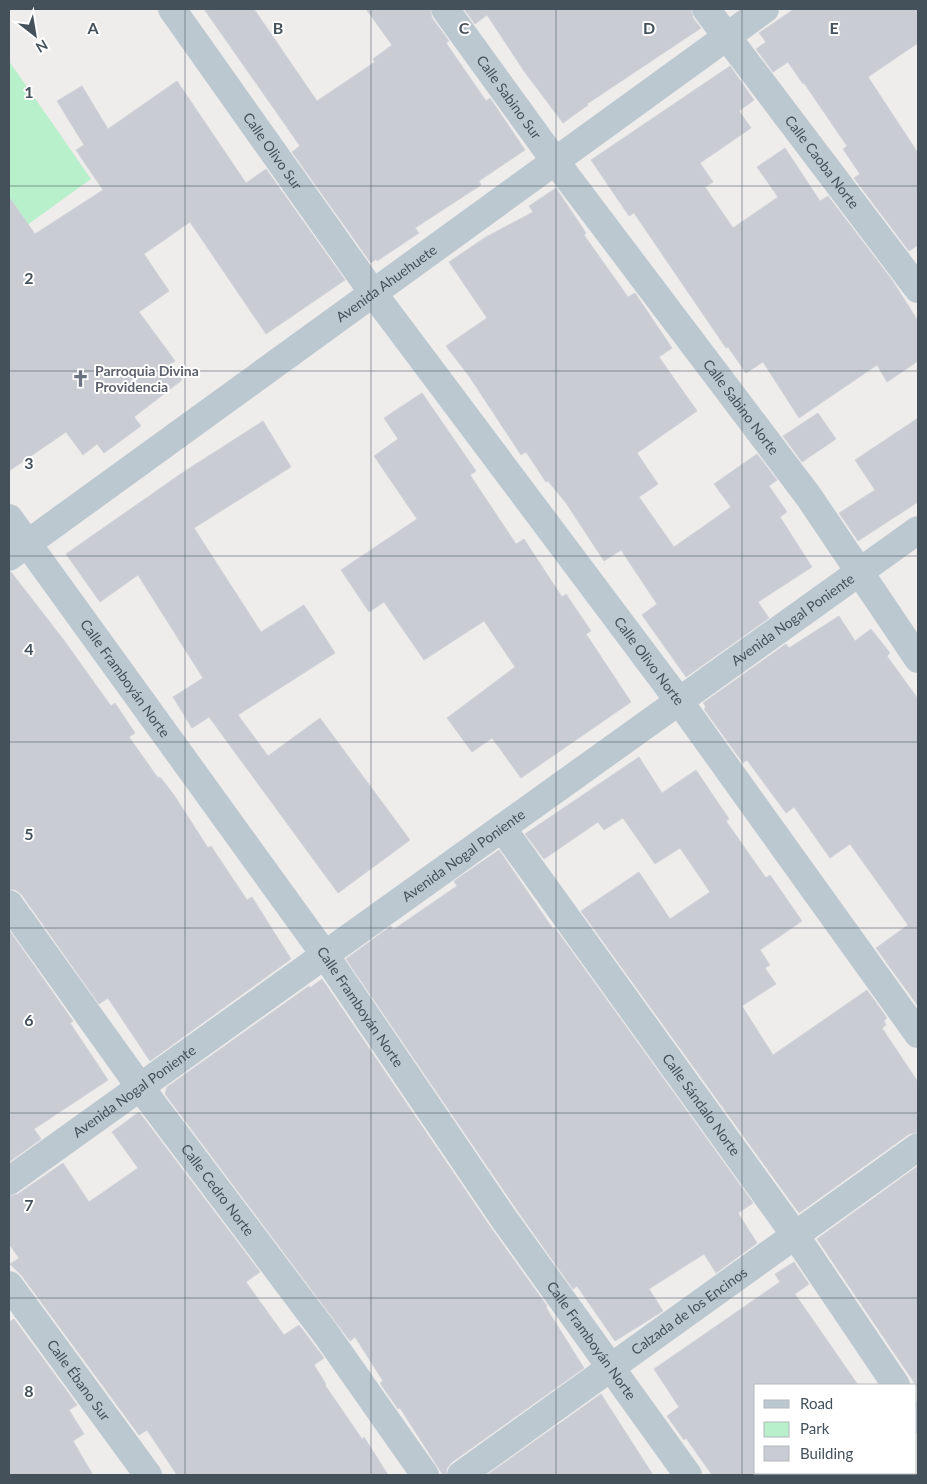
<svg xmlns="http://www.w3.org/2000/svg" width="927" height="1484" font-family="Lato,sans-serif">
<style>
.green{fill:#b7f0ca}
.building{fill:#c9ccd2;stroke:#d0d3d9}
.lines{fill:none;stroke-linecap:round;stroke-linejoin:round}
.minor{stroke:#bcc8d0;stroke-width:28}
.tertiary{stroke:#bcc8d0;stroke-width:28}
.grid{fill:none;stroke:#44515b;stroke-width:1;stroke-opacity:0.55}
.labels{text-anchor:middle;stroke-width:4;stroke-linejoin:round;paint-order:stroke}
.street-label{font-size:14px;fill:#44515b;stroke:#fff}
.worship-label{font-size:14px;font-weight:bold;fill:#5b616d;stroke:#fff;text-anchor:start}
.grid-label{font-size:16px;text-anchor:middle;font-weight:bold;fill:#44515b;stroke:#fff;stroke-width:4;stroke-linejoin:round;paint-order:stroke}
</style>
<rect width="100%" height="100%" fill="#efecec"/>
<path class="green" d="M9 61 91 179 9 238Z"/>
<path class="building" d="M204 9H254L317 101 375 62 373 59 392 45 366 9H430L432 18 449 41 446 43 473 82 486 101 490 98 525 150 479 181 481 185 415 228 419 233 377 261 376 259 371 263 292 152 300 146Z
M464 9H691L693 18 701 28 587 104 588 105 563 123 524 71 487 15 475 24Z
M794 9H918V43L868 77 918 153V245L909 251 854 178 860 174 843 149 847 146 804 83 803 84 788 62 773 72 756 49 766 42 759 33Z
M730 66 754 100 739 111 751 128 700 163 713 182 705 187 733 228 778 197 757 167 785 148 820 201 828 196 892 280 918 321V361L887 382 877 365 799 418 763 362 746 373 728 347 726 348 634 213 629 216 591 160Z
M177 81 246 183 266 169 345 280 266 334 190 222 144 254 169 291 139 312 175 361 170 364 182 380 134 417 141 426 104 453 97 444 83 455 66 432 9 471V197L35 234 103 190 76 150 84 145 57 101 82 86 108 129Z
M556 188 586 233 584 235 628 297 635 293 672 348 659 357 697 411 637 453 658 484 639 497 674 547 731 507 714 484 757 454 777 480 769 486 787 512 780 517 812 567 758 602 769 618 686 677 642 615 657 604 621 550 604 561 566 503 548 481 546 482 526 452 521 455 469 376 446 346 487 318 449 262 486 237 533 212 529 206Z
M422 393 476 471 470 475 516 544 524 539 562 597 566 594 591 631 586 634 631 702 521 778 492 738 472 752 447 718 515 667 484 621 424 660 384 602 369 612 341 570 417 519 374 456 398 439 384 418Z
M818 413 836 439 802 462 783 436Z
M918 418V502L858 541 839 513 875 490 855 460Z
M263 421 291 467 194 528 261 632 304 605 335 653 238 715 268 756 320 718 410 840 338 893 209 717 192 728 173 697 203 678 138 575 100 602 66 554 182 473Z
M9 572H11L63 639 111 706 115 703 135 733 129 737 158 778 160 777 174 795 208 848 211 846 247 900 252 897 291 959 150 1061 108 998 99 1004 22 895 16 890 9 889Z
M839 616 855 641 871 629 890 653 887 656 918 699V1006L876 948 908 925 850 844 830 858 794 807 786 813 747 760 743 763 704 709 706 707 703 703 786 644 789 648Z
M639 757 662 793 696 770 729 819 726 821 766 878 770 875 802 921 760 950 770 965 765 968 776 984 742 1006 773 1055 867 990 887 1018 884 1021 886 1025 882 1028 918 1082V1132L909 1134 799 1213 581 911 639 872 670 919 710 892 680 848 655 864 623 818 604 830 598 822 544 859 525 834Z
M499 850 553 929 555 928 753 1203 738 1213 757 1243 716 1273 704 1254 649 1289 663 1311 615 1341 577 1286 573 1289 517 1210 346 959 391 926 393 930 457 886 454 881Z
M9 930 73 1021 70 1023 108 1080 34 1129 41 1139 9 1162Z
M322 979 491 1228 547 1306 546 1307 550 1314 584 1368 452 1462 447 1468 446 1475H443L400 1408 398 1409 380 1383 383 1381 355 1337 350 1341 165 1094 167 1087 309 986 310 988Z
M139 1112 260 1272 246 1282 284 1335 299 1325 324 1358 314 1365 326 1384 325 1385 362 1439 364 1437 388 1475H177L147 1430 139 1435 22 1276 10 1264 19 1258 9 1244V1196L18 1194 63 1163 89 1202 138 1168 112 1132Z
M918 1166V1388L817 1239Z
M794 1262 809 1284 795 1294 858 1385H756V1475H712L686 1438 684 1440 667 1416 679 1407 654 1369 780 1282 775 1274Z
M14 1319 77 1405 69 1410 84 1434 73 1441 93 1475H9V1322Z
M601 1394 653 1475H487Z"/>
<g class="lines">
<g class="minor">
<path id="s1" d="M172 9 373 293 679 701 918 1034"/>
<path id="s2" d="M445 9 555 161 809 497 918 659"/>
<path id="s3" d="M706 9 918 289"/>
<path id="s4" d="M9 518 325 955 504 1219 688 1475"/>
<path id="s5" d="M9 557 765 9"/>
<path id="s6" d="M502 828 795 1235 896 1385"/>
<path id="s7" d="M9 904 140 1087 326 1334 425 1475"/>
<path id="s8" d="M9 1285 148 1475"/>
<path d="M916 1415 918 1419"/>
<path id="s9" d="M461 1475 918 1147"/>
</g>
<path class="tertiary" id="s10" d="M9 1181 918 530"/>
</g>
<path class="grid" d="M185 9V1475M371 9V1475M556 9V1475M742 9V1475M9 186H918M9 371H918M9 556H918M9 742H918M9 928H918M9 1113H918M9 1298H918"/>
<defs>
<symbol id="church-bare" viewBox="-9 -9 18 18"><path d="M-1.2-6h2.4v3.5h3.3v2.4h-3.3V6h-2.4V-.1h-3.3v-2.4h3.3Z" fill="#6b7280" stroke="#fff" stroke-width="2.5" paint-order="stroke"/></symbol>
</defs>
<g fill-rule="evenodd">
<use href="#church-bare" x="68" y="366" width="25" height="25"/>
</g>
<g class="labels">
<g class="street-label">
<text dy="5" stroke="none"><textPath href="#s2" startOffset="109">Calle Sabino Sur</textPath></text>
<text dy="5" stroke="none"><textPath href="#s1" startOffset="174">Calle Olivo Sur</textPath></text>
<text dy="5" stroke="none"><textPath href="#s3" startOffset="192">Calle Caoba Norte</textPath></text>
<text dy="5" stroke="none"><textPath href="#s5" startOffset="466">Avenida Ahuehuete</textPath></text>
<text dy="5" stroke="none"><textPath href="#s2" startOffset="496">Calle Sabino Norte</textPath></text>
<text dy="5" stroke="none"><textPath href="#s10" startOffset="964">Avenida Nogal Poniente</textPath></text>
<text dy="5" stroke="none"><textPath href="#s1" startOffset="808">Calle Olivo Norte</textPath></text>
<text dy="5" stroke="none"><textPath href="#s4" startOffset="198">Calle Framboyán Norte</textPath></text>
<text dy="5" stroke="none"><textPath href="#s10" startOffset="559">Avenida Nogal Poniente</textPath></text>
<text dy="5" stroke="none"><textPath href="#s4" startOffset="602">Calle Framboyán Norte</textPath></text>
<text dy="5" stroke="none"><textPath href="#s10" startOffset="154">Avenida Nogal Poniente</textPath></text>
<text dy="5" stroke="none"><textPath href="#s6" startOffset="341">Calle Sándalo Norte</textPath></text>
<text dy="5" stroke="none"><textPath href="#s7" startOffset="354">Calle Cedro Norte</textPath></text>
<text dy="5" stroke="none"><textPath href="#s9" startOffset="281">Calzada de los Encinos</textPath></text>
<text dy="5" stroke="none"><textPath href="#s4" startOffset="1008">Calle Framboyán Norte</textPath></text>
<text dy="5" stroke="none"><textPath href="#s8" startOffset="118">Calle Ébano Sur</textPath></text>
</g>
<g class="worship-label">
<text x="95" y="376">Parroquia Divina<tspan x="95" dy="16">Providencia</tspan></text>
</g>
</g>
<g class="grid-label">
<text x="93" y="34">A</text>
<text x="278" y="34">B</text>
<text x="464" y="34">C</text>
<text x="649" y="34">D</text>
<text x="834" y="34">E</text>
<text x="29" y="98">1</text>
<text x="29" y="284">2</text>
<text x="29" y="469">3</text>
<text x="29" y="655">4</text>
<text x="29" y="840">5</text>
<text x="29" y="1026">6</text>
<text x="29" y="1211">7</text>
<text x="29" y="1397">8</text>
</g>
<rect width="927" height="1484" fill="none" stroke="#44515b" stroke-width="20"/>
<rect x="754" y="1384" width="162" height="90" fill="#ffffff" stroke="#b4b9bd"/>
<rect x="764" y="1400" width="25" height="8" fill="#bcc8d0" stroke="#b4b9bd"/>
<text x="800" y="1409" font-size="15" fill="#44515b">Road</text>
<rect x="764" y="1422" width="25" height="15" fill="#b7f0ca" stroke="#b4b9bd"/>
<text x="800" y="1434" font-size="15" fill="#44515b">Park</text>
<rect x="764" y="1446" width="25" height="15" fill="#c9ccd2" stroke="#b4b9bd"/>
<text x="800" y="1459" font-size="15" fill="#44515b">Building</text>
<g transform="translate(35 35) rotate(149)" stroke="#ffffff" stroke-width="4" paint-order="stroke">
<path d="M0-4L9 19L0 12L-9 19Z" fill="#44515b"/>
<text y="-8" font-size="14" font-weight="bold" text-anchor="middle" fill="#44515b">N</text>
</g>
</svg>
